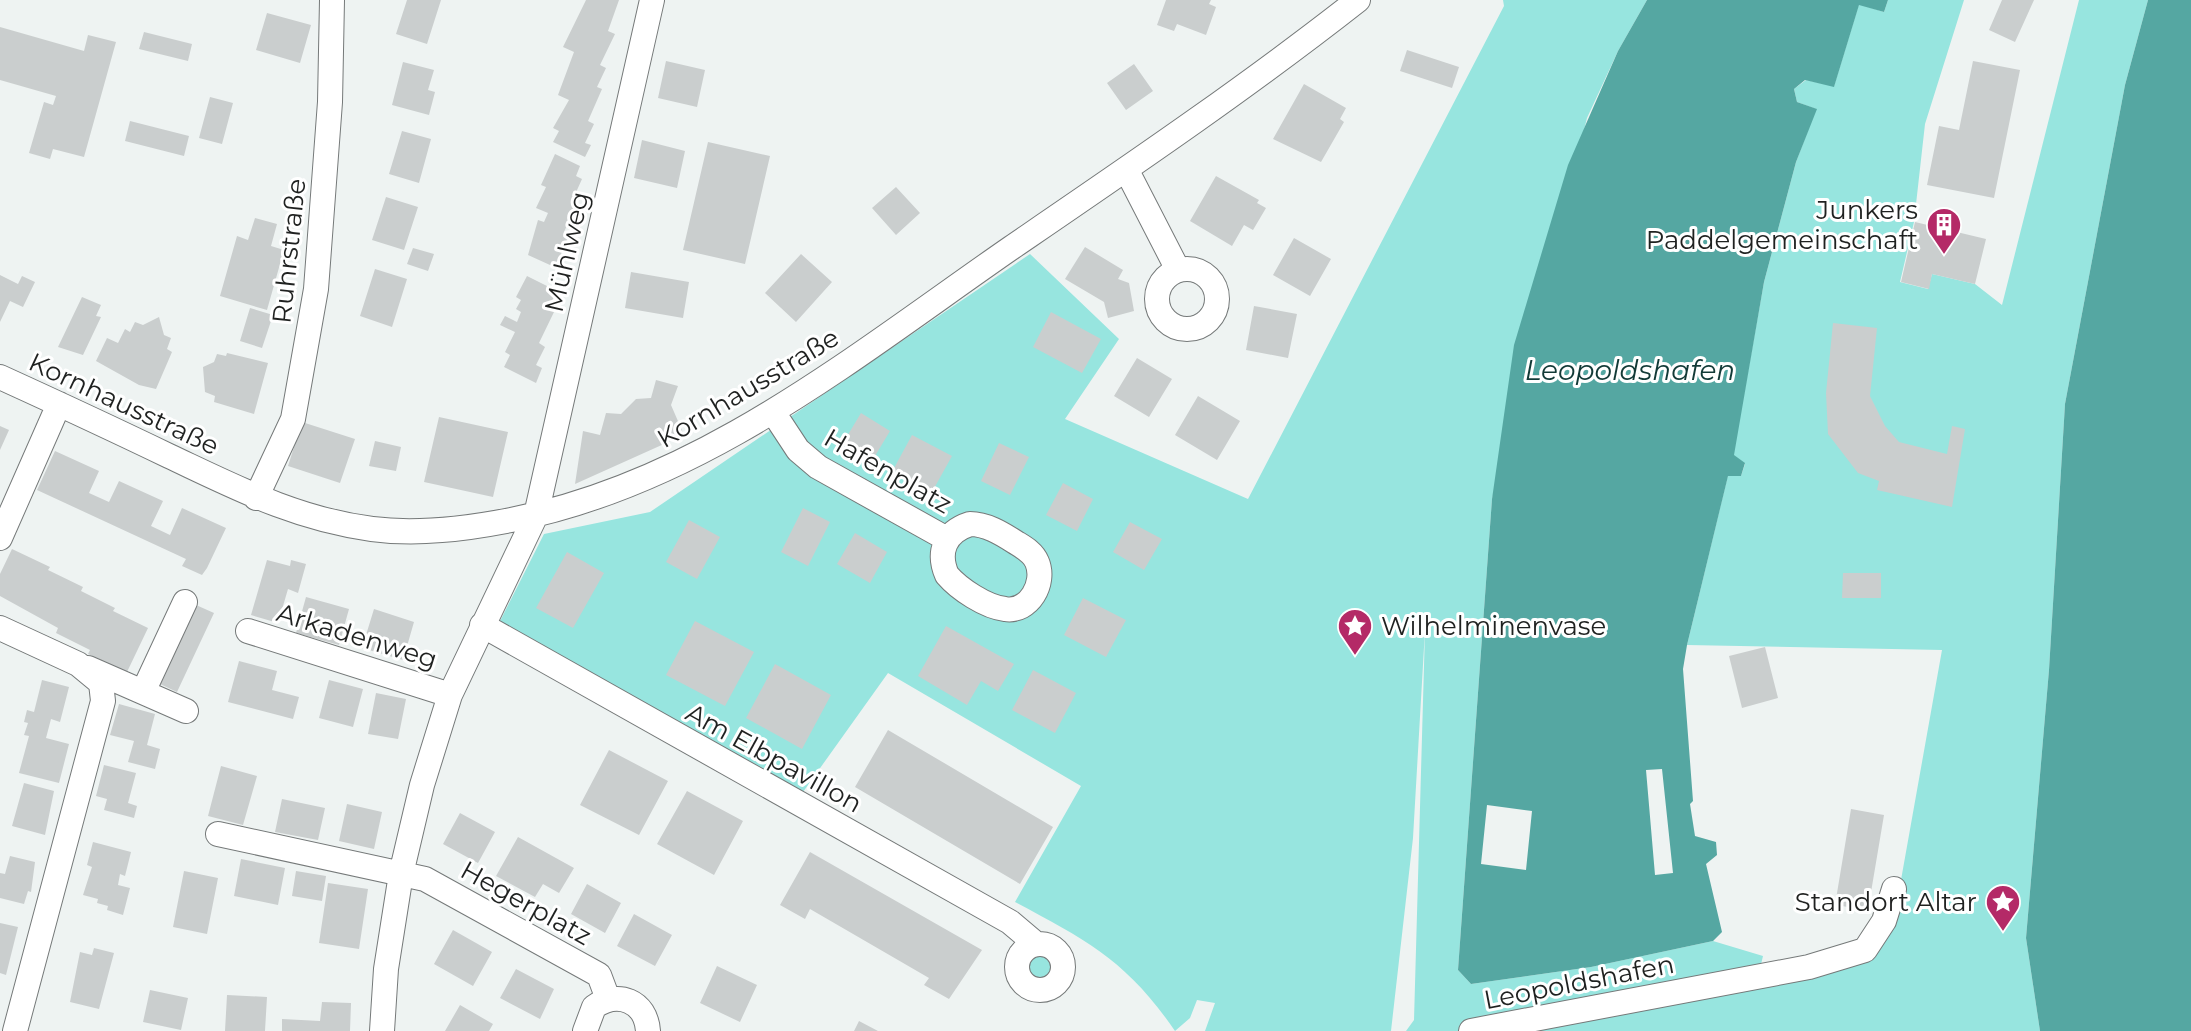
<svg xmlns="http://www.w3.org/2000/svg" width="2191" height="1031" font-family="Montserrat,sans-serif">
<style>
.green{fill:#97e5df}
.water{fill:#55a7a2}
.pier{fill:#eef3f2}
.building{fill:#cacece}
.lines{fill:none;stroke-linecap:round;stroke-linejoin:round}
.minor-casing{stroke:#757979;stroke-width:26}
.minor{stroke:#fff;stroke-width:24}
.labels{text-anchor:middle;stroke-width:6;stroke-linejoin:round;paint-order:stroke}
.poi-label{font-size:26px;fill:#1f2120;stroke:#fff;text-anchor:end}
.street-label{font-size:26px;fill:#1f2120;stroke:#fff}
.water-label{font-size:28px;font-style:italic;fill:#123a37;stroke:#fff}
</style>
<rect width="100%" height="100%" fill="#eef3f2"/>
<path class="green" d="M1503 0H1647L1618 51 1587 118 1492 499 1458 970 1471 984 1591 967 1713 941 1763 956 1757 981 1827 971 1896 908 1942 650 1687 645 1728 475 1741 476 1745 464 1733 455 1764 282 1796 162 1816 109 1797 102 1794 89 1806 80 1834 86 1859 4 1884 12 1888 0H1964L1925 124 1914 222 1900 282 1928 289 1932 274 1975 284 2002 305 2079 0H2148L2125 85 2065 404 2049 670 2026 938 2040 1031H1406L1414 1020 1425 630 1413 838 1391 1031H1205L1215 1003 1197 1000 1190 1018 1175 1031C1127 961 1088 941 1015 902L1081 786 888 673 793 806 491 639 544 534 650 512 1030 254 1119 339 1065 419 1248 499 1504 6Z
M1040 949 1049 954 1053 970 1045 983 1036 984C1023 974 1028 959 1040 949Z"/>
<path class="water" d="M1647 0H1888L1884 12 1859 5 1834 87 1805 80 1794 89 1797 102 1817 109 1796 162 1764 282 1734 455 1745 463 1741 476H1728L1687 645 1683 669 1693 801 1690 804 1695 836 1716 842 1717 855 1706 864 1722 932 1713 941 1591 967 1471 984 1458 970 1492 499 1514 345 1568 165 1618 51Z
M2148 0H2191V1031H2040L2026 938 2049 670 2065 404 2125 85Z"/>
<path class="pier" d="M1662 769 1673 873 1655 875 1646 770Z
M1487 805 1532 811 1526 870 1481 864Z"/>
<path class="building" d="M407 0H441L427 44 396 34Z
M586 0H619L608 31 615 34 600 65 606 68 597 87 602 89 588 121 594 124 585 143 591 145 585 157 553 142 559 131 553 128 569 100 558 95 574 52 563 47Z
M1166 0H1211L1209 4 1216 7 1206 35 1177 24 1174 31 1157 25Z
M2002 0H2034L2015 42 1989 30Z
M267 13 311 25 300 63 256 50Z
M0 27 84 51 88 35 116 42 84 157 53 149 50 159 29 153 44 102 53 105 56 96 0 80Z
M144 32 192 44 188 61 139 49Z
M1407 50 1459 67 1452 88 1400 71Z
M666 61 705 70 697 107 658 98Z
M1973 61 2020 70 1994 198 1927 185 1939 126 1959 130Z
M403 62 434 70 428 90 435 92 429 115 392 105Z
M1134 64 1153 91 1126 110 1107 83Z
M1304 84 1346 108 1340 119 1344 122 1321 162 1273 139Z
M210 97 233 103 222 144 199 138Z
M130 121 189 136 184 156 125 141Z
M402 131 431 139 419 183 389 174Z
M642 140 685 151 677 188 634 178Z
M708 142 770 156 745 264 683 250Z
M555 154 580 166 576 176 582 179 573 199 578 201 564 232 570 234 561 254 567 257 561 270 528 255 538 220 544 222 548 213 536 208 546 187 541 185Z
M1216 176 1259 200 1257 203 1266 208 1253 230 1244 225 1232 246 1190 221Z
M896 187 920 213 896 235 872 208Z
M386 197 418 207 404 250 372 240Z
M255 218 277 224 271 246 284 250 267 310 220 296 237 236 248 240Z
M1915 222 1986 239 1975 284 1932 274 1929 289 1901 282Z
M1294 238 1331 259 1310 296 1273 275Z
M1085 247 1123 270 1118 279 1129 283 1134 311 1108 318 1104 302 1065 279Z
M413 248 434 254 428 271 407 264Z
M801 254 832 282 796 322 765 293Z
M375 269 407 279 392 327 360 316Z
M631 272 689 282 683 318 625 308Z
M0 275 18 284 22 276 35 282 23 307 10 301 0 322Z
M527 276 557 291 548 309 554 312 539 343 545 347 536 365 542 368 536 383 504 367 510 355 505 352 515 332 500 325 505 316 517 322 521 312 516 309 521 300 516 297Z
M82 297 101 305 96 316 101 317 83 355 58 347Z
M1254 306 1297 314 1288 358 1246 350Z
M250 308 273 315 262 348 240 341Z
M1051 312 1101 339 1082 373 1033 347Z
M159 317 164 335 171 338 167 349 172 352 156 389 139 385 96 361 107 338 118 343 125 329 130 332 135 322 143 325Z
M1833 323 1877 328 1870 396 1885 426 1899 442 1947 454 1952 426 1965 429 1952 507 1877 490 1879 481 1858 473 1828 434 1826 393Z
M227 353 268 363 254 414 214 402 215 396 205 392 203 367 214 362 217 354 226 356Z
M1137 358 1172 379 1149 417 1114 396Z
M656 380 678 386 671 405 684 435 575 484 583 431 600 435 606 413 621 414 636 399 651 398Z
M1198 396 1240 421 1217 460 1175 435Z
M861 413 890 431 872 461 843 443Z
M439 417 508 432 493 497 424 482Z
M302 422 355 439 340 483 288 466Z
M0 426 9 430 0 450Z
M912 435 952 456 932 492 893 470Z
M375 441 401 447 396 471 369 466Z
M999 443 1029 457 1010 495 981 481Z
M55 451 99 471 89 493 109 502 119 481 163 501 151 526 170 535 182 508 226 528 207 568 202 575 182 566 186 559 37 490Z
M1063 483 1093 499 1077 531 1046 515Z
M803 508 830 522 808 566 781 552Z
M689 520 720 537 697 579 666 562Z
M1130 522 1162 539 1144 570 1113 552Z
M855 533 887 552 870 583 837 564Z
M12 549 50 567 48 570 83 587 81 591 115 608 113 611 148 628 127 672 88 654 90 650 56 633 58 628 0 596V574Z
M567 552 604 573 573 628 536 608Z
M267 560 290 566 291 560 306 564 298 593 288 589 278 623 251 615Z
M1843 573H1881V598H1842Z
M306 597 349 609 339 645 296 633Z
M1083 598 1126 620 1106 657 1064 635Z
M196 605 214 613 177 692 160 684Z
M374 609 414 622 403 660 362 648Z
M695 621 754 652 725 706 666 675Z
M946 626 1014 664 998 691 981 681 967 705 918 676Z
M1765 647 1778 698 1742 708 1729 656Z
M239 661 277 671 272 690 299 697 293 719 228 702Z
M775 664 831 695 802 749 746 718Z
M1033 670 1076 693 1055 733 1012 710Z
M42 680 69 687 60 722 51 719 46 738 69 744 59 783 19 773 29 736 24 735 28 723 24 722 27 710 34 712Z
M329 680 363 689 353 727 319 718Z
M376 693 406 699 398 739 368 734Z
M119 704 155 714 147 745 160 749 155 769 128 762 134 741 110 735Z
M888 730 1053 827 1020 884 855 787Z
M609 750 668 781 639 835 580 805Z
M104 765 136 773 128 803 137 806 134 818 104 810 107 799 96 796Z
M221 766 257 776 243 825 208 816Z
M24 783 54 791 45 835 12 826Z
M687 791 743 821 714 875 657 844Z
M282 799 325 808 318 840 275 832Z
M347 804 382 812 374 849 339 841Z
M1851 809 1884 815 1868 910 1835 905Z
M460 813 495 832 478 863 443 844Z
M518 837 574 868 559 893 543 884 535 897 496 876Z
M93 842 131 852 125 876 120 874 118 885 130 888 123 915 107 910 108 906 97 903 98 899 83 895 92 867 87 865Z
M810 852 982 950 949 999 924 985 929 978 810 909 805 919 780 905Z
M10 856 35 862 31 892 28 891 24 904 0 898V873L5 874Z
M241 859 285 868 278 905 234 896Z
M184 871 218 878 207 934 173 927Z
M296 871 326 876 322 901 292 896Z
M328 883 368 889 359 949 319 943Z
M587 884 621 903 605 933 571 914Z
M634 914 672 935 655 966 617 946Z
M0 923 18 927 6 975 0 973Z
M453 930 492 952 473 986 434 964Z
M94 948 114 953 99 1009 70 1002 80 952 92 955Z
M717 966 757 985 740 1022 700 1003Z
M516 969 554 989 540 1019 500 998Z
M150 990 188 998 181 1030 143 1022Z
M227 995 267 997 265 1031H225Z
M322 1002 351 1003 350 1031H282V1019L320 1021Z
M460 1005 493 1024 489 1031H445Z
M859 1021 878 1031H854Z"/>
<g class="lines">
<defs>
<path id="minor" d="M1126 169 1178 270
M1157 299a30 30 0 1 1 60 0a30 30 0 1 1-60 0Z
M0 377C57 403 113 429 169 456 237 488 296 519 372 529 418 535 465 529 511 520 701 483 855 356 1011 248 1128 168 1246 88 1358 0
M773 412 798 450 818 467 947 539
M256 498 293 419 316 289 330 102 332 0
M970 524C986 524 1001 533 1015 542 1023 547 1033 552 1037 562 1046 583 1029 613 1005 609 986 607 959 589 947 575 937 552 945 532 970 524Z
M0 538 59 404
M482 625 1010 922 1036 944
M0 628 78 664 101 683 103 701 15 1031
M248 631 450 695
M88 668 186 711
M143 692 185 602
M218 834 425 879 599 975 608 999
M1017 967a23 23 0 1 1 46 0a23 23 0 1 1-46 0Z
M382 1031 386 969 401 874 422 785 450 695 536 515 652 0
M585 1031 594 1007C618 990 646 1001 648 1031
M1471 1031 1809 967 1865 950 1884 921 1894 889"/>
</defs>
<use href="#minor" class="minor-casing"/>
<use href="#minor" class="minor"/>
</g>
<defs>
<symbol id="building-pin" viewBox="-11 -11 22 30"><path d="M0 17L-7.5 6A9.5 9.5 0 1 1 7.5 6Z" fill="#b42a67" stroke="#fff"/><path d="M-4-6H4V6H1V3H-1V6H-4ZM-2.5-4.3h1.7v1.8h-1.7ZM.8-4.3h1.7v1.8H.8ZM-2.5-1h1.7V.8h-1.7ZM.8-1h1.7V.8H.8Z" fill="#fff"/></symbol>
<symbol id="sight-pin" viewBox="-11 -11 22 30"><path d="M0 17L-7.5 6A9.5 9.5 0 1 1 7.5 6Z" fill="#b42a67" stroke="#fff"/><path d="M0-6L1.8-2.2L6-1.7L2.9 1.2L3.7 5.4L0 3.3L-3.7 5.4L-2.9 1.2L-6-1.7L-1.8-2.2Z" fill="#fff"/></symbol>
</defs>
<g fill-rule="evenodd">
<use href="#building-pin" x="1924" y="205" width="40" height="54"/>
<use href="#sight-pin" x="1335" y="606" width="40" height="54"/>
<use href="#sight-pin" x="1983" y="882" width="40" height="54"/>
</g>
<g class="labels">
<g class="poi-label">
<text x="1918" y="219">Junkers<tspan x="1918" dy="30">Paddelgemeinschaft</tspan></text>
<text x="1381" y="635" text-anchor="start">Wilhelminenvase</text>
<text x="1977" y="911">Standort Altar</text>
</g>
<g class="street-label">
<text transform="translate(289 251) rotate(-84)" y="9">Ruhrstraße</text>
<text transform="translate(567 252) rotate(-77)" y="9">Mühlweg</text>
<text transform="translate(748 388) rotate(-31)" y="9">Kornhausstraße</text>
<text transform="translate(124 404) rotate(25)" y="9">Kornhausstraße</text>
<text transform="translate(888 471) rotate(30)" y="9">Hafenplatz</text>
<text transform="translate(357 636) rotate(17)" y="9">Arkadenweg</text>
<text transform="translate(774 758) rotate(29)" y="9">Am Elbpavillon</text>
<text transform="translate(526 903) rotate(29)" y="9">Hegerplatz</text>
<text transform="translate(1579 982) rotate(-11)" y="9">Leopoldshafen</text>
</g>
<g class="water-label">
<text x="1630" y="380">Leopoldshafen</text>
</g>
</g>
</svg>
